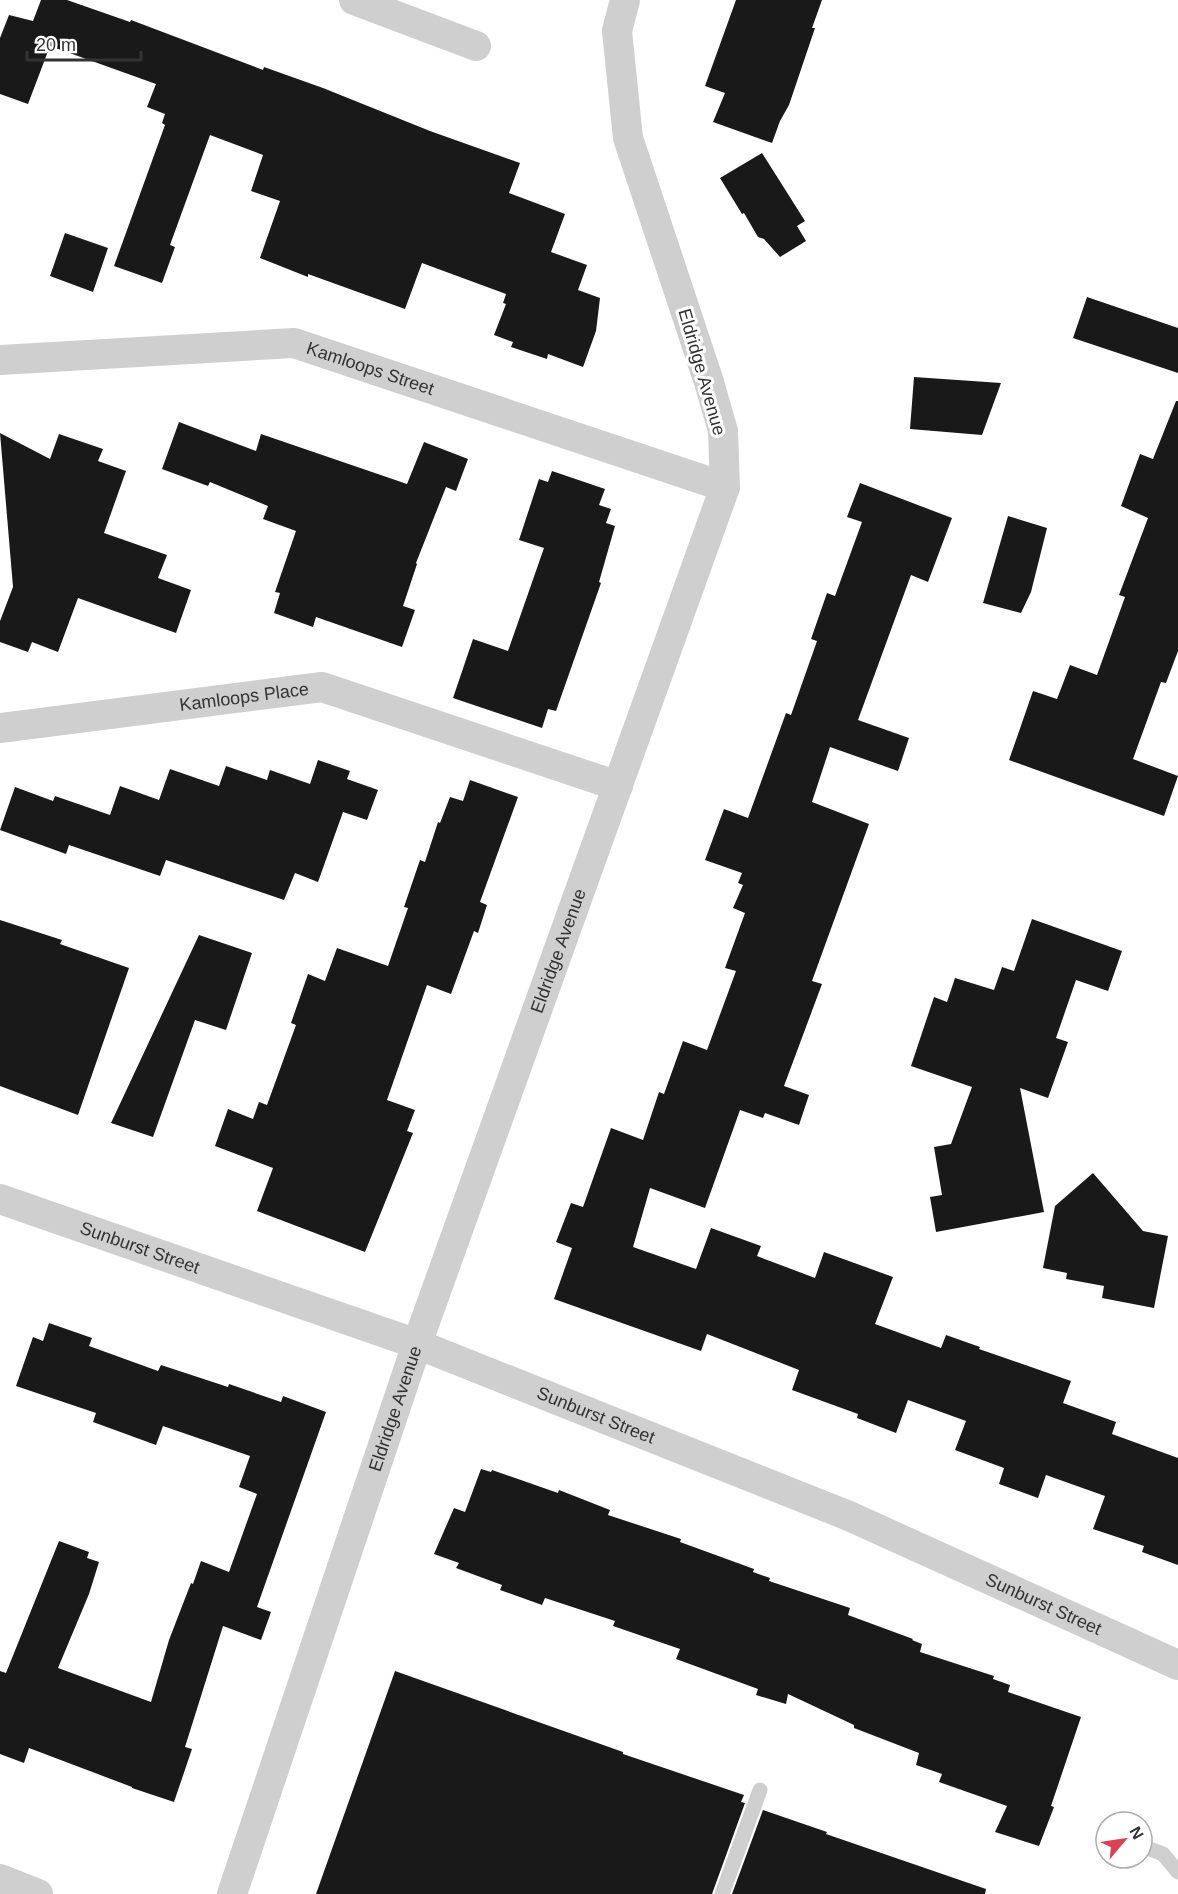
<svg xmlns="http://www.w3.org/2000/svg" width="1178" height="1894" font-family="Helvetica,sans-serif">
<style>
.building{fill:#191919}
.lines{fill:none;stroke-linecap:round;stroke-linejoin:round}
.service{stroke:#cfcfcf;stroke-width:15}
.minor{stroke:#cfcfcf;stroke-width:30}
.labels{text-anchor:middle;stroke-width:6;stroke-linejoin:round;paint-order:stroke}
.street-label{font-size:18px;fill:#323232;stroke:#fff}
</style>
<rect width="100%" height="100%" fill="#fff"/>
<path class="building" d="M41 0H67L130 22 131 20 263 70 264 67 323 88 430 131 520 163 509 193 565 214 551 252 587 265 578 290 600 298 596 331 583 367 548 354 547 359 511 347 513 342 494 335 506 304 503 303 506 294 422 263 405 309 308 274V277L260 258 280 201 251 191 263 155 210 135 170 245 175 247 162 283 114 266 165 125 162 123 165 114 147 107 156 84 50 46 28 104 0 94V38L9 15 33 21Z
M736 0H822L812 28H815L789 105 780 121 772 143 713 122 725 93 705 86Z
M762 153 805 221 797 226 806 241 780 257 764 239 758 237 744 213 742 214 720 178Z
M65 233 108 248 93 292 50 276Z
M1087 297 1178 328V373L1073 338Z
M914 377 1001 383 982 435 910 429Z
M1176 401H1178V651L1166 683 1161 682 1133 759 1178 776 1164 816 1009 760 1033 691 1057 699 1070 665 1097 675 1125 597 1119 595 1148 518 1121 506 1140 454 1153 459Z
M179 422 256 451 261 434 407 484 424 442 468 459 456 491 446 487 416 563 417 564 403 606 415 610 402 647 316 617 313 627 274 613 280 593 275 592 296 531 263 519 268 506 210 482 208 486 162 469Z
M0 433 50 459 59 434 103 449 98 461 126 471 104 533 167 555 158 578 191 590 176 633 78 598 58 652 32 642 28 652 0 642V621L13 587Z
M552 471 605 489 599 505 611 509 606 523 615 526 599 582 601 583 556 711 548 709 542 728 453 698 473 639 508 651 544 548 519 540 539 479 548 482Z
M860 483 952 518 928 582 911 575 858 720 909 738 898 771 830 747 812 802 869 824 812 981 822 984 784 1086 809 1095 799 1125 765 1113 763 1118 740 1110 705 1208 650 1188 633 1247 696 1269 711 1228 761 1246 757 1256 815 1278 824 1252 893 1277 875 1324 941 1348 946 1335 980 1347 979 1349 1071 1381 1063 1403 1116 1422 1112 1434 1178 1458V1565L1142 1552 1144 1546 1093 1529 1105 1496 1046 1475 1038 1498 999 1484 1004 1468 955 1450 966 1421 908 1400 896 1433 857 1418 858 1414 792 1390 799 1370 707 1334 701 1351 554 1299 572 1248 556 1242 571 1203 583 1207 611 1128 643 1140 659 1092 664 1094 683 1041 707 1050 736 971 725 968 745 913 733 908 743 885 738 883 742 873 705 860 724 809 748 818 786 713 791 715 817 641 811 639 827 593 835 596 862 522 847 517Z
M1008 516 1047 528 1031 592 1021 613 983 603Z
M318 760 350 771 347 779 378 790 367 820 343 812 318 882 295 873 284 900 166 860 160 876 69 845 66 854 0 830 15 787 53 801 55 796 110 815 120 786 159 800 170 769 219 786 226 766 267 780 270 770 310 784Z
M470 780 518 797 480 902 487 905 478 933 474 931 451 994 427 985 387 1100 415 1110 407 1131 413 1133 365 1252 257 1211 273 1168 215 1146 228 1109 253 1119 259 1102 267 1105 296 1025 291 1023 308 974 325 981 337 948 388 966 408 908 404 907 420 860 425 862 438 822 440 823 450 797 463 801Z
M1032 919 1122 951 1108 991 1076 980 1056 1038 1068 1042 1048 1098 1020 1088 1044 1212 936 1232 930 1197 942 1195 934 1147 951 1144 972 1087 911 1066 934 997 947 1002 955 978 994 990 1002 967 1014 971Z
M0 920 62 940 60 944 129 968 78 1115 0 1086Z
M199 935 252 953 226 1030 195 1020 153 1137 111 1123Z
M1093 1173 1143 1231 1168 1236 1154 1308 1102 1298 1104 1286 1066 1279 1067 1273 1043 1268 1055 1206Z
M49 1323 92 1338 89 1346 158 1371 161 1365 228 1387 229 1384 281 1402 283 1396 326 1412 257 1607 271 1612 261 1640 223 1626 185 1747 192 1749 174 1802 132 1788V1787L29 1748 24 1763 0 1754V1671L6 1673 59 1541 89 1552 87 1558 99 1562 89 1594 58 1668 151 1702 169 1640 191 1583 193 1584 201 1561 229 1572 257 1494 239 1487 250 1456 163 1426 156 1445 93 1422 96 1413 16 1386 33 1337 43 1341Z
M481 1469 491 1472 492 1470 558 1493 559 1490 610 1510 608 1515 681 1539 680 1542 754 1569 753 1572 770 1578 769 1581 850 1608 848 1615 913 1639 912 1640 922 1644 920 1652 994 1676 993 1679 1010 1685 1008 1692 1081 1717 1051 1806 1054 1807 1039 1846 995 1832 1007 1806 939 1782 942 1774 916 1765 919 1753 854 1728V1725L788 1694 786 1704 756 1695 758 1689 676 1659 680 1649 613 1626 615 1621 545 1598 542 1605 500 1590 502 1585 456 1568 459 1563 434 1554 454 1508 465 1512Z
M395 1671 623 1752V1754L744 1795 741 1802 745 1803 712 1894H316Z
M763 1810 827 1832 826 1834 986 1889 985 1894H732Z"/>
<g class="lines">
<path class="service" d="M1142 1846 1163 1854 1178 1872
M722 1894 760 1790"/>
<g class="minor">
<path d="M354 0 476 46"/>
<path id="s1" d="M0 360 294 343 725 487"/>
<path id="s2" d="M0 728 322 687 618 786"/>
<path id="s3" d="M0 1199 417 1344 849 1516 1178 1665"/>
<path d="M0 1879 38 1894"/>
<path id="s4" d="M232 1894 417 1344 725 487 723 431 709 382 628 138 617 31 625 0"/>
</g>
</g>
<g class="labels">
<g class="street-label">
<text dy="6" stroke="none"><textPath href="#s1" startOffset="375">Kamloops Street</textPath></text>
<text transform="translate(702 372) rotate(74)" y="6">Eldridge Avenue</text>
<text dy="6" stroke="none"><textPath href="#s2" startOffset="246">Kamloops Place</textPath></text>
<text dy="6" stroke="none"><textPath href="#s4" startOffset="998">Eldridge Avenue</textPath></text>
<text dy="6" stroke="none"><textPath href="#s3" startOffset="148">Sunburst Street</textPath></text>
<text dy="6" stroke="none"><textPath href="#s4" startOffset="512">Eldridge Avenue</textPath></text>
<text dy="6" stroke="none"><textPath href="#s3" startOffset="634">Sunburst Street</textPath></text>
<text dy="6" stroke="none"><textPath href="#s3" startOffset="1120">Sunburst Street</textPath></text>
</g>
</g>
<g transform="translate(1124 1840) rotate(61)"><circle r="28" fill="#ffffff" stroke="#adadad" stroke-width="1.5"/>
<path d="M0-4.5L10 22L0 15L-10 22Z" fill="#da4253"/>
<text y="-9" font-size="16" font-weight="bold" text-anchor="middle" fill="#323232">N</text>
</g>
<path d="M27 51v9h114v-9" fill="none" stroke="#323232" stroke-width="3"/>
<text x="36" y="51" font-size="18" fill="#323232" stroke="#ffffff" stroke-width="4.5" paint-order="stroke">20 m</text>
</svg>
